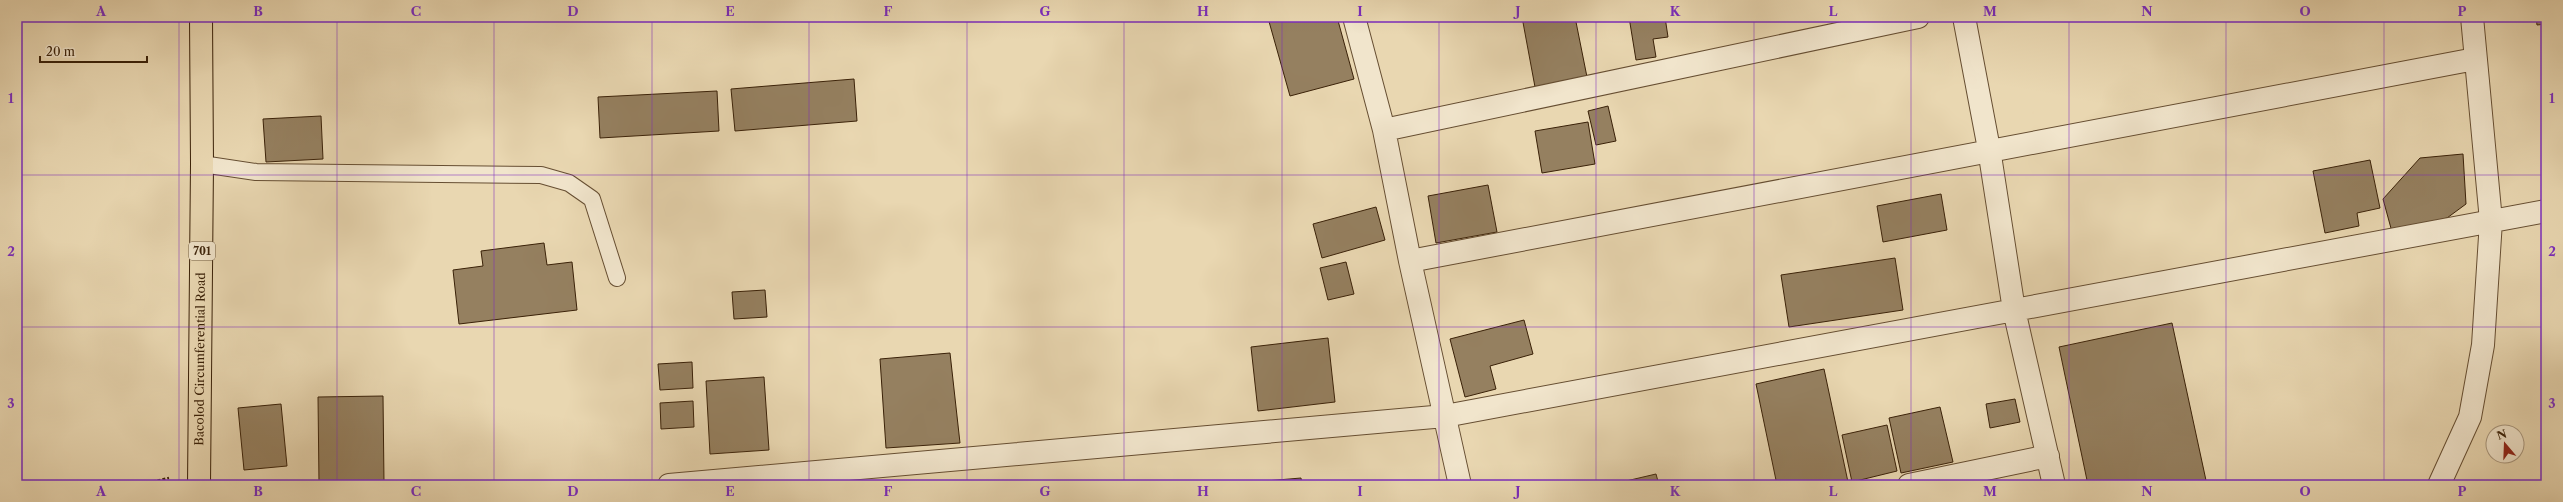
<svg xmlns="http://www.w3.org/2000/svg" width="2563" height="502" font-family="'Libre Caslon Text',serif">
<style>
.building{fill:#958060;stroke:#3a2108}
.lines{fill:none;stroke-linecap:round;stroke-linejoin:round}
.lane-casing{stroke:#664e32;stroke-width:18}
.street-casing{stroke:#664e32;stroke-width:24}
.primary-casing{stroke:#3a2108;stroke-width:24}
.path{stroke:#3a2108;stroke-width:2.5;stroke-dasharray:3 2;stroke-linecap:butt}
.lane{stroke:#f1e5cc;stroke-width:16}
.street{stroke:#f1e5cc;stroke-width:22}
.primary{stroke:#e9d7b1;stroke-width:22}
.grid{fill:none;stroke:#7b2cbf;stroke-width:1;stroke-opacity:0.55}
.labels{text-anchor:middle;stroke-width:4;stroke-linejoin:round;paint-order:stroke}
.shield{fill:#f1e5cc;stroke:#715c43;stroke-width:1}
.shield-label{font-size:11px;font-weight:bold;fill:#3a2108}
.street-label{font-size:12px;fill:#3a2108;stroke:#f1e5cc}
.neatline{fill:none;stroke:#7b2cbf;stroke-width:1.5}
.grid-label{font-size:13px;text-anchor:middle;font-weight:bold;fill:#7b2cbf}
</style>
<rect width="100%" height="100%" fill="#e9d7b1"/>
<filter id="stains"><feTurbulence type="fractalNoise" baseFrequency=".005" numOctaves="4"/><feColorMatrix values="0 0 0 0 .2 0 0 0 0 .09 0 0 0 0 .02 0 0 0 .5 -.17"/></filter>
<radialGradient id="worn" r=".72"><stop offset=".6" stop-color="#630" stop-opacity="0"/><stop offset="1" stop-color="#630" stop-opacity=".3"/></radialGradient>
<path class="building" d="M1337 17 1354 79 1290 96 1268 18Z
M1522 17H1575L1587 77 1535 87Z
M1583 17H1604L1584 21Z
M1629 17H1665L1668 37 1653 39 1656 57 1636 60Z
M2536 17H2546V24L2537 25Z
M854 79 857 121 735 131 731 89Z
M717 91 719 131 600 138 598 97Z
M1608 106 1616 141 1596 145 1588 111Z
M321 116 323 159 266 162 263 119Z
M1588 122 1595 164 1542 173 1535 131Z
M2463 154 2466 204 2447 218 2392 232 2383 199 2420 158Z
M2370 160 2380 208 2357 213 2359 226 2325 233 2313 171Z
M1488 185 1497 232 1436 243 1428 196Z
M1941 194 1947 230 1883 242 1877 206Z
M1376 207 1385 240 1322 258 1313 224Z
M544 243 547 265 572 262 577 310 459 324 453 270 483 266 481 251Z
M1895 258 1903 310 1789 327 1781 275Z
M1346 262 1354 294 1328 300 1320 268Z
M765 290 767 317 734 319 732 292Z
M1524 320 1533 354 1490 366 1496 389 1465 397 1450 339Z
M2172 323 2207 485H2088L2059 347Z
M1328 338 1335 402 1258 411 1251 347Z
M950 353 960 443 886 448 880 359Z
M692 362 693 388 660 390 658 364Z
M1824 369 1848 482 1832 485H1777L1756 384Z
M764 377 769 450 710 454 706 381Z
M383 396 384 483 319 484 318 397Z
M2015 399 2020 422 1990 428 1986 404Z
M693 401 694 427 661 429 660 403Z
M281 404 287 466 244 470 238 408Z
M1940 407 1953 462 1901 473 1889 418Z
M1887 425 1897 471 1852 482 1842 435Z
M1656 474 1659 485H1609Z
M1301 478 1302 485H1254V482Z"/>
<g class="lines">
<defs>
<path id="lane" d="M202 164 256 172 541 175 569 183 592 199 617 278"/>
<path id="street" d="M1354 17 1384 130 1410 261 1460 485
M1964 17 1989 149 2014 310 2054 485
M1384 130 1918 17
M1410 261 2475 59
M669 485 1445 416 2546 211
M1909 485 2048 456
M2439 485 2470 417 2483 345 2491 221 2472 17"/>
<g id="primary">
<path id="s1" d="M199 485 202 164 201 17"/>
</g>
</defs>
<use href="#lane" class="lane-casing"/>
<use href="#street" class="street-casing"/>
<use href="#primary" class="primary-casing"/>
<path class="path" d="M138 485 169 478"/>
<use href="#lane" class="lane"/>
<use href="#street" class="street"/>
<use href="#primary" class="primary"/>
</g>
<path class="grid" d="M179 17V485M337 17V485M494 17V485M652 17V485M809 17V485M967 17V485M1124 17V485M1282 17V485M1439 17V485M1596 17V485M1754 17V485M1911 17V485M2069 17V485M2226 17V485M2384 17V485M17 175H2546M17 327H2546"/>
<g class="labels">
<rect class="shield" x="189" y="242" width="26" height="18" rx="3"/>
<g class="shield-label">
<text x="202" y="255">701</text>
</g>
<g class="street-label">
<text dy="4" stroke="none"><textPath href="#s1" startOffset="126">Bacolod Circumferential Road</textPath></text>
</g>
</g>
<rect width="2563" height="502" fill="none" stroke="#e9d7b1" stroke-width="44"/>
<g transform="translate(2505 444) rotate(341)"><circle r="19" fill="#f1e5cc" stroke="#a8977e"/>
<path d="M0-3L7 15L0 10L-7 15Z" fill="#8f2418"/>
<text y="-6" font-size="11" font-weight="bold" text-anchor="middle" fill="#3a2108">N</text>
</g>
<path d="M40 56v6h107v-6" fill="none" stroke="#3a2108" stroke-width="2"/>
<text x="46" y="56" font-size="12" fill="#3a2108" stroke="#f1e5cc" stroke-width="3" paint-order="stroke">20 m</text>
<rect x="22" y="22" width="2519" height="458" class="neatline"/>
<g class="grid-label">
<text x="101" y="16">A</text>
<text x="258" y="16">B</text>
<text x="416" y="16">C</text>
<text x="573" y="16">D</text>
<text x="730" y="16">E</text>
<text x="888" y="16">F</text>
<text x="1045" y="16">G</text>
<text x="1203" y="16">H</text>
<text x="1360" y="16">I</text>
<text x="1518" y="16">J</text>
<text x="1675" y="16">K</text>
<text x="1833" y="16">L</text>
<text x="1990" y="16">M</text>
<text x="2147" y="16">N</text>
<text x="2305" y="16">O</text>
<text x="2462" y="16">P</text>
<text x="11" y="103">1</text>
<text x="2552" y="103">1</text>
<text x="11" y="256">2</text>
<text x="2552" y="256">2</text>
<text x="11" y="408">3</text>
<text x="2552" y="408">3</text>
<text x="101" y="496">A</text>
<text x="258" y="496">B</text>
<text x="416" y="496">C</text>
<text x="573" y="496">D</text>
<text x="730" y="496">E</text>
<text x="888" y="496">F</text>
<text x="1045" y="496">G</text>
<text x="1203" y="496">H</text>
<text x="1360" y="496">I</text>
<text x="1518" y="496">J</text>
<text x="1675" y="496">K</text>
<text x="1833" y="496">L</text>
<text x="1990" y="496">M</text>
<text x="2147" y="496">N</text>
<text x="2305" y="496">O</text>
<text x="2462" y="496">P</text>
</g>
<rect width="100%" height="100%" filter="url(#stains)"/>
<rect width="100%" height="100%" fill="url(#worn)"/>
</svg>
